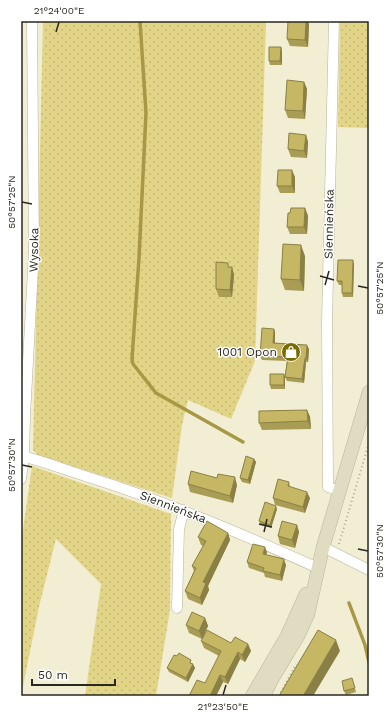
<svg xmlns="http://www.w3.org/2000/svg" width="390" height="717" font-family="'Work Sans',sans-serif">
<style>
.green{fill:url(#green-dots)}
.lines{fill:none;stroke-linecap:round;stroke-linejoin:round}
.stream{stroke:#a69844;stroke-width:3.5}
.minor-casing{stroke:#b8b49c;stroke-width:11}
.secondary-casing{stroke:#b8b49c;stroke-width:14}
.path{stroke:#a7a490;stroke-width:2;stroke-dasharray:1 3;stroke-linecap:butt}
.minor{stroke:#fff;stroke-width:10}
.secondary{stroke:#e0dcc2;stroke-width:13}
.wall{fill:#a99d55}
.shaded-wall{fill:#8a8045}
.building{fill:#c5b763;stroke:#8a8045}
.ticks{fill:none;stroke:#2a281e;stroke-width:1.5}
.labels{text-anchor:middle;stroke-width:3;stroke-linejoin:round;paint-order:stroke}
.street-label{font-size:12px;fill:#2a281e;stroke:#fff}
.poi-label{font-size:12px;fill:#2a281e;stroke:#fff;text-anchor:end}
.neatline{fill:none;stroke:#2a281e;stroke-width:1.5}
.ticks-label{font-size:10px;text-anchor:middle;fill:#2a281e}
</style>
<defs>
<pattern id="green-dots" width="8" height="8" patternUnits="userSpaceOnUse"><rect width="8" height="8" fill="#e3d587"/><path d="M2 2h.1M6 6h.1" fill="none" stroke="#c3b774" stroke-width="1.8" stroke-linecap="round"/></pattern>
</defs>
<rect width="100%" height="100%" fill="#f2eed4"/>
<path class="green" d="M43 21H266L255 361 231 419 188 400 182 425 172 498 38 455 33 450Z
M340 21H369V128L338 127Z
M32 466 171 514 170 610 156 696H85L101 584 56 539 39 607 21 696V543Z"/>
<g class="lines">
<path class="stream" d="M140 21 146 113 139 258 132 359 133 364 156 393 243 442
M349 603 365 645 369 662"/>
<defs>
<path id="minor" d="M334 21 327 322 328 487 340 491
M21 456C41 460 65 470 85 476 165 501 242 534 318 568
M21 479 24 457 25 416 34 251 32 21
M323 547 369 570
M177 608 179 529 184 510"/>
<path id="secondary" d="M252 696 287 636 306 594
M264 696 271 681 298 636 308 614 323 547 369 392"/>
</defs>
<use href="#minor" class="minor-casing"/>
<use href="#secondary" class="secondary-casing"/>
<path class="path" d="M339 544 369 443
M279 696 296 664"/>
<use href="#minor" class="minor"/>
<use href="#secondary" class="secondary"/>
</g>
<path class="wall" d="M309 24 308 47 290 46 287 39Z
M281 47 282 51V65H270L269 61Z
M304 82 307 89 305 119 288 118 285 110Z
M306 135 308 142 307 158 291 157 288 149Z
M295 177V193H280L277 186Z
M305 208 308 216 307 234H290L287 227 290 213Z
M305 256 304 291 285 290 281 279Z
M354 264 353 297H343L342 293V285H339L337 281Z
M232 267 234 275 232 297H219L216 289Z
M274 329 275 332V343L309 349 308 362H306L304 383 287 381 285 377 287 361 262 360 260 356Z
M285 377V389H271L270 385Z
M307 410 310 417 311 429 262 430 259 423Z
M254 459 256 462 250 484 242 482 240 478Z
M289 482 290 487 310 498 305 513 275 505 273 498Z
M188 484 237 485 233 503 190 492Z
M277 509 271 528 261 525 259 521Z
M297 525 299 532 295 548 280 544 278 536Z
M228 533 230 540 208 586 209 590 202 605 188 599 185 591 194 571 192 566 203 546 201 545 198 537Z
M267 552 266 555 286 565 282 581 265 577 264 573 249 568 247 562Z
M205 618 208 626 202 639 189 633 186 625Z
M201 641 231 643 248 644 251 651 245 662 240 659 228 684 223 682 216 696H189L205 683 219 656 204 648Z
M192 664 195 668 188 682 169 672 167 668Z
M352 678 356 692 346 695 344 691Z"/>
<path class="shaded-wall" d="M306 21H308L309 24 308 47 305 40Z
M281 47 282 51V65L280 61Z
M304 82 307 89 305 119 303 111Z
M306 135 308 142 307 158 304 151Z
M292 170 295 177V193L292 186Z
M305 208 308 216 307 234 304 227Z
M301 245 305 256 304 291 300 280Z
M353 260 354 264 353 297 352 293Z
M232 267 234 275 232 297 230 290Z
M274 329 275 332V347L273 343Z
M307 345 309 349 308 362 306 358Z
M305 358 306 362 304 383 302 379Z
M284 374 285 377V389L284 385Z
M307 410 310 417 311 429 308 421Z
M254 459 256 462 250 484 248 480Z
M235 477 237 485 233 503 230 496Z
M307 492 310 498 305 513 303 507Z
M276 506 277 509 271 528 270 525Z
M297 525 299 532 295 548 292 540Z
M228 533 230 540 208 586 209 590 202 605 200 598 203 582Z
M265 547 267 552 265 560 263 554Z
M284 559 286 565 282 581 280 575Z
M205 618 208 626 202 639 199 631Z
M336 640 340 651 313 696H303Z
M248 644 251 651 245 662 242 655Z
M238 652 240 659 228 684 225 677Z
M193 664 195 668 188 682 186 678Z
M220 675 223 682 216 696H210Z"/>
<path class="building" d="M288 21H306L305 40 287 39Z
M269 47H281L280 61H269Z
M287 80 304 82 303 111 285 110Z
M289 133 306 135 304 151 288 149Z
M278 170H292V186H277Z
M291 208H305L304 227H287L288 213H290Z
M283 244 301 245 300 280 281 279Z
M338 260H353L352 293H342V281H337Z
M216 262 228 263V267H232L230 290 216 289Z
M262 328 274 329 273 343 307 345 306 358H305L302 379 285 377 288 357 260 356Z
M270 374H284V385H270Z
M307 410 308 421 259 423V411Z
M246 456 254 459 248 480 240 478Z
M191 471 217 478 218 474 235 477 230 496 188 484Z
M278 479 289 482 288 486 307 492 303 507 273 498Z
M265 502 276 506 270 525 259 521Z
M207 521 228 533 203 582 206 583 200 598 185 591 196 568 192 566 206 541 198 537Z
M282 521 297 525 292 540 278 536Z
M253 544 265 547 263 554 284 559 280 575 263 571 264 568 247 562Z
M192 612 205 618 199 631 186 625Z
M207 630 231 643 235 637 248 644 242 655 238 652 225 677 220 675 210 696H189L197 680 205 683 221 651 201 641Z
M318 630 336 640 303 696H279Z
M179 653 191 660 190 663 193 664 186 678 167 668 174 655 177 656Z
M352 678 355 688 344 691 342 681Z"/>
<path class="ticks" d="M56 32 59 22M22 202 32 204M320 276 334 280M325 285 329 271M358 286 368 288M22 465 32 467M259 524 272 527M264 532 267 519M358 549 368 551M223 695 226 685"/>
<defs>
<symbol id="shop-disc" viewBox="-11 -11 22 22"><circle r="9.5" fill="#796a01" stroke="#fff"/><path d="M-5-2.5h2.3a2.7 3.5 0 0 1 5.4 0H5L5.5 6h-11ZM-1.5-2.5h3a1.5 2.3 0 0 0-3 0Z" fill="#fff"/></symbol>
</defs>
<g fill-rule="evenodd">
<use href="#shop-disc" x="280" y="341" width="22" height="22"/>
</g>
<g class="labels">
<g class="street-label">
<text transform="translate(329 224) rotate(-89)" y="4">Siennieńska</text>
<text transform="translate(34 250) rotate(-89)" y="4">Wysoka</text>
<text transform="translate(173 507) rotate(21)" y="4">Siennieńska</text>
</g>
<g class="poi-label">
<text x="277" y="356">1001 Opon</text>
</g>
</g>
<rect width="390" height="717" fill="none" stroke="#ffffff" stroke-width="44"/>
<path d="M32 679v6h83v-6" fill="none" stroke="#2a281e" stroke-width="2"/>
<text x="38" y="679" font-size="12" fill="#2a281e" stroke="#ffffff" stroke-width="3" paint-order="stroke">50 m</text>
<rect x="22" y="22" width="346" height="673" class="neatline"/>
<g class="ticks-label">
<text x="59" y="14">21°24'00"E</text>
<text transform="translate(11 202) rotate(-90)" y="4">50°57'25"N</text>
<text transform="translate(379 288) rotate(-90)" y="4">50°57'25"N</text>
<text transform="translate(11 465) rotate(-90)" y="4">50°57'30"N</text>
<text transform="translate(379 551) rotate(-90)" y="4">50°57'30"N</text>
<text x="223" y="710">21°23'50"E</text>
</g>
</svg>
